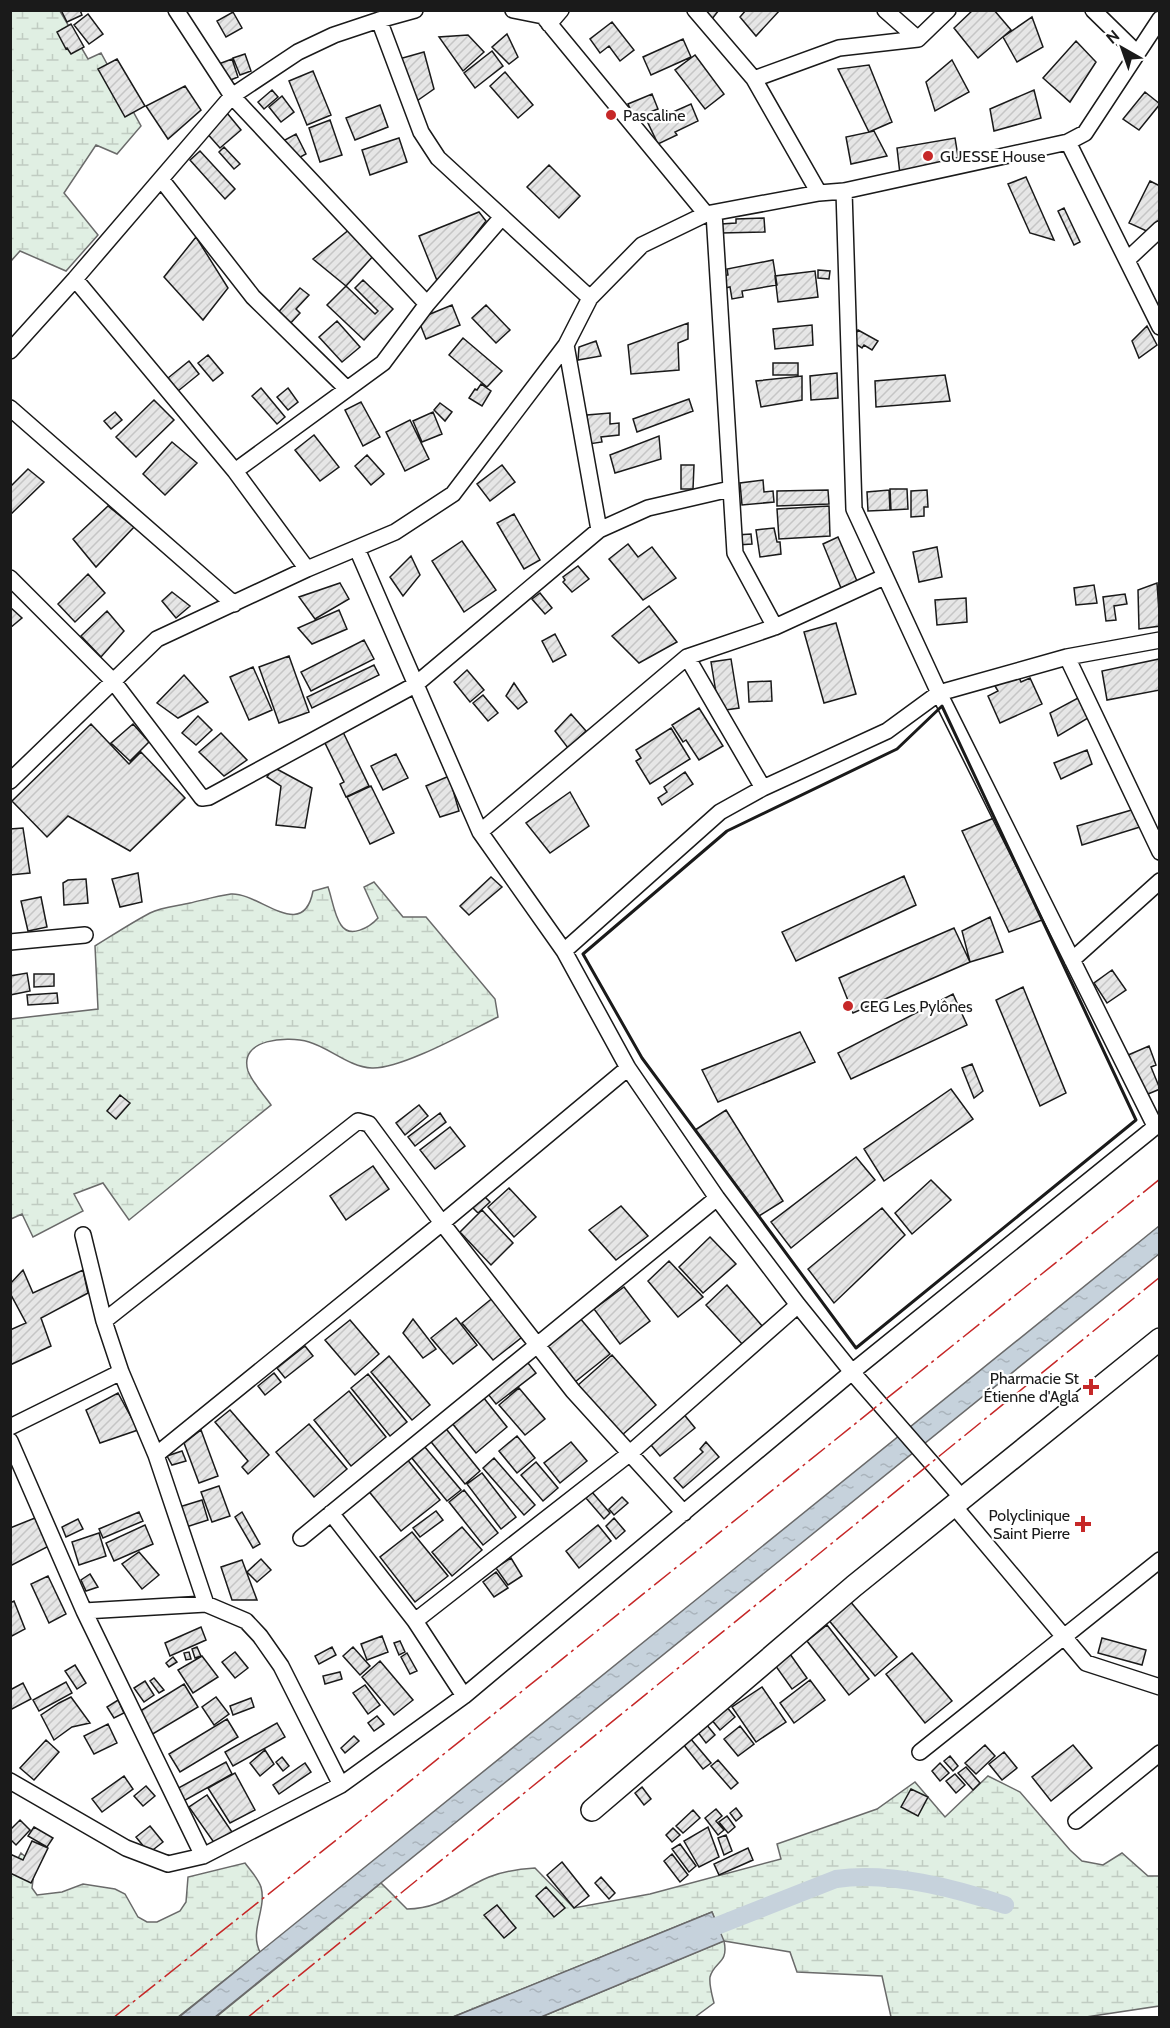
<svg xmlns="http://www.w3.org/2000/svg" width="1170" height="2028" font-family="Cabin,sans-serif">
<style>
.wetland{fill:url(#wetland-marsh);stroke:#6a6a6a;stroke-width:1.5}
.water{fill:url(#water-ripples);stroke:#6a6a6a;stroke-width:1.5}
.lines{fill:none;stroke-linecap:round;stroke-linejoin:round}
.canal{stroke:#c6d2dc;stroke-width:18}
.building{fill:url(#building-hatch);stroke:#1a1a1a;stroke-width:1.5}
.street-casing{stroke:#1a1a1a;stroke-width:18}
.secondary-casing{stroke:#1a1a1a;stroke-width:24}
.street{stroke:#fff;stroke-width:15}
.secondary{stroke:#fff;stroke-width:21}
.wall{stroke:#1a1a1a;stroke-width:3}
.power{stroke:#c62828;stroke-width:1.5;stroke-dasharray:21 4.5 3 4.5;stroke-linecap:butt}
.poi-dot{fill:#c62828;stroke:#fff;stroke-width:2}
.labels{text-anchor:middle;stroke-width:4.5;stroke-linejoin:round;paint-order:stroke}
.poi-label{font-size:16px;fill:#1a1a1a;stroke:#fff;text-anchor:start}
</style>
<defs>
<pattern id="wetland-marsh" width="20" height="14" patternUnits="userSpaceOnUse" patternTransform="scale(1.5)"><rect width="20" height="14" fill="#e0efe3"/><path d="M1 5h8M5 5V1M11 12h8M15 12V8" fill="none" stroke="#c0ccc2"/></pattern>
<pattern id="water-ripples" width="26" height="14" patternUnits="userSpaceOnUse" patternTransform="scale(1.5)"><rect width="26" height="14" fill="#c6d2dc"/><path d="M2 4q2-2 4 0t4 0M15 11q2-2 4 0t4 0" fill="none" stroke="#aab4bc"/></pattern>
<pattern id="building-hatch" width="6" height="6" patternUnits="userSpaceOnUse" patternTransform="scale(1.5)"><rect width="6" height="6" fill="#e6e6e6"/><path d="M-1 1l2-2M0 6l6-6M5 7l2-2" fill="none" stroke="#c5c5c5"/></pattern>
</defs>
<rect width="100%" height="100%" fill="#fff"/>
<path class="wetland" d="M11 11H60L88 59 101 53 141 126 117 154 96 145 64 193 98 235 66 271 20 251 11 261Z
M374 882 403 917H426L495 999 498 1017C469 1031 402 1069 372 1068 349 1067 330 1048 309 1042 288 1036 238 1038 248 1071 252 1082 264 1095 271 1105L129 1220 103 1183 74 1194 83 1211 33 1237 22 1214 11 1219V1019L98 1009 95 946C113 935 131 923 150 913 162 907 178 906 190 903 203 900 217 896 231 894 259 892 303 943 313 891L328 887C332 898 334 915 341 925 350 939 370 927 378 918L364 887Z
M988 1776 1020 1792 1070 1850 1082 1861 1103 1865 1122 1853 1148 1876H1159V2006L1086 2017H891L882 1976 797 1972 790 1952 724 1941C729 1964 714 1961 710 1977 709 1985 712 1995 714 2003L695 2017H541L723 1941 712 1912 453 2017 215 2018 381 1883 407 1909C441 1909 460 1889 489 1877 504 1871 520 1869 535 1868L574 1908 650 1894 781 1859 777 1844 877 1809 915 1782 945 1817Z
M21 1853 35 1865 32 1888 37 1895 62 1892 83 1884 115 1889 125 1894 138 1917 147 1922H157L180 1911 186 1902 188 1877 245 1863C250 1870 258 1878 261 1887 267 1909 249 1931 260 1952L178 2017H11L10 1873Z"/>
<path class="water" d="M1159 1226V1254L215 2017 178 2018Z
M712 1912 724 1941 541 2017H453Z"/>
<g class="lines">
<path class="canal" d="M694 1935 836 1879C890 1871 954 1888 1005 1905"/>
</g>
<path class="building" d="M61 10H80L82 15 67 22Z
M702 10H719L712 19Z
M746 10H780L756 36 740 17Z
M973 10H994L1011 30 978 58 954 28Z
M233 12 242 28 226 37 217 21Z
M88 14 103 34 89 44 74 25Z
M1032 17 1043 47 1017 62 1003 37Z
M612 22 634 50 620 61 609 46 600 53 590 39Z
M71 24 84 47 71 54 67 48 66 49 57 32Z
M507 34 518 57 509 64 492 47Z
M468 35 484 52 463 71 439 37Z
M683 39 691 57 651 75 643 57Z
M1076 41 1096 62 1070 102 1043 78Z
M492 51 503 66 475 88 464 73Z
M424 52 434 89 411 105 399 59Z
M245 54 251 71 240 75 233 58Z
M695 55 724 94 705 109 675 70Z
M117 59 145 106 125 117 98 69Z
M232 59 238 77 223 83 216 65Z
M952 60 969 92 935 111 926 82Z
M869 65 892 122 869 132 838 69Z
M313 71 331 115 307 125 289 81Z
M505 72 533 105 518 118 490 86Z
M185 86 201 110 168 139 146 106Z
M272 90 278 97 264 109 258 102Z
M1034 90 1041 118 994 131 990 109Z
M1145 92 1160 104 1139 130 1123 119Z
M652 94 658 109 634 118 628 104Z
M282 96 294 112 281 122 269 107Z
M691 104 698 121 675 132 677 135 658 144 648 123Z
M380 105 388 127 355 140 346 118Z
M227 113 241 130 220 148 205 131Z
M330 120 342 155 320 162 309 128Z
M874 131 887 156 851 164 846 137Z
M296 134 306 154 293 161 283 141Z
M399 138 407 162 370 175 362 150Z
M955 138 959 163 900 174 897 148Z
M224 147 240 164 234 169 219 152Z
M200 151 235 189 225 199 190 160Z
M549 165 580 196 559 218 527 187Z
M1026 177 1054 240 1030 233 1008 184Z
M1150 181 1160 186V218L1151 233 1129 223Z
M1064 208 1080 242 1074 245 1058 211Z
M479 212 486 221 438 283 419 236Z
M764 218 765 232 721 233V224L736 223V219Z
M350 229 375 254 346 286 313 259Z
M196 237 228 288 203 320 164 277Z
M773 260 777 285 742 291 743 297 732 299 730 287 725 288 723 276 728 275 727 269Z
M818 270 830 271 829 279 818 278Z
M815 271 818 297 778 302 775 276Z
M363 280 393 309 364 340 327 305 346 286 375 314 378 311 355 288Z
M300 288 309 295 296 309 300 313 287 327 275 316Z
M452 305 460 325 426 339 418 319Z
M486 305 510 330 496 343 472 318Z
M337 321 360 347 342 362 319 337Z
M688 323V339L678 343 679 370 631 374 628 345Z
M812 325 813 345 775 349 773 329Z
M1147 326 1157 345 1139 358 1132 341Z
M858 330 878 341 872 350 864 345 862 348 851 341Z
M463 338 502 371 487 387 449 355Z
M596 341 601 356 578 360 579 347Z
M208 355 223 373 213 381 198 363Z
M189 361 199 374 178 391 168 378Z
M773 363H798V375H773Z
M837 373 838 398 811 400 810 376Z
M945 375 950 401 876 407 875 381Z
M802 376V400L761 407 756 381Z
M481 384 491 391 482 406 469 398 475 389 477 390Z
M261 388 285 417 277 424 252 396Z
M288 388 298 402 288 410 277 397Z
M689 399 693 411 637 432 633 419Z
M154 400 174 420 136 457 116 437Z
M361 402 380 437 363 446 345 410Z
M440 403 452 412 445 421 434 410Z
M115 412 122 420 111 429 104 421Z
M433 412 442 434 422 442 413 421Z
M610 413V424L619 423V435L601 437 602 442 589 444 587 415Z
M410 420 429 459 405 471 386 432Z
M314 435 339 467 320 481 295 450Z
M659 436 661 459 615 473 610 455Z
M172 442 197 463 165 495 143 474Z
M367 455 384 474 371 485 355 466Z
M502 465 515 482 490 501 477 484Z
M681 465H694L693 489H681Z
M28 469 44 482 10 515V487Z
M763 480 764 492 773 491 774 502 742 505 740 483Z
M890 489H907L908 509 891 510Z
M828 490 829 504 777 506V491Z
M889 490 890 510 868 511 867 492Z
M927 490 928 507H924V516L911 517V491Z
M108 506 134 527 96 567 73 539Z
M829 506 830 536 779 539 777 509Z
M514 514 540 560 524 569 497 523Z
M774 528 777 542H780L781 554 760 557 756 530Z
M751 534 752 544 737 545 736 535Z
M838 537 857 581 841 588 823 544Z
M462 541 496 590 464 612 432 561Z
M628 544 638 557 652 547 676 578 643 600 609 559Z
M937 547 942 577 919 582 913 552Z
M411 556 420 575 403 596 390 577Z
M578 566 589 579 572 592 563 582 565 580 563 577Z
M88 574 105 593 75 622 58 604Z
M340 583 349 599 315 619 299 597Z
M1157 583 1160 626 1139 629 1138 590Z
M1094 585 1097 603 1076 605 1074 588Z
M172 592 190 606 176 618 162 601Z
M540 593 552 608 545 614 532 599Z
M1125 594 1127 604 1114 606 1116 620 1106 621 1103 597Z
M966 598 967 622 937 625 935 600Z
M649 606 677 642 639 663 612 636Z
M10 607 22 618 10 628Z
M339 610 347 629 312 644 298 628Z
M107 611 124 631 101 657 81 636Z
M836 623 856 694 824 703 804 632Z
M555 634 566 655 553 662 542 641Z
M364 640 374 659 311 691 301 672Z
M289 656 309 712 279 723 259 667Z
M731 659 739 708 719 711 711 662Z
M1159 659 1160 690 1107 700 1102 671Z
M374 665 379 675 312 708 307 697Z
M253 667 272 710 249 720 230 677Z
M467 670 484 690 470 702 454 682Z
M184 675 208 702 178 718 157 703Z
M1018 675 1021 682 1030 678 1042 704 1000 723 988 696 998 691 995 686Z
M771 681 772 701 749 702 748 682Z
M514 683 527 702 518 709 506 696Z
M483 695 498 713 488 721 473 703Z
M1078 698 1088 718 1058 736 1050 713Z
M699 708 723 746 699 760 686 740 683 742 672 725Z
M571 714 586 731 568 748 555 731Z
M198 716 212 730 196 745 182 733Z
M91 724 129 764 141 752 185 798 130 851 68 816 47 837 12 801Z
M133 724 149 742 130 761 111 743Z
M671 728 690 759 650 784 636 761 641 758 636 750Z
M343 732 369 786 346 797 340 784 344 782 324 741Z
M221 733 247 760 224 776 199 752Z
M1087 750 1092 764 1061 779 1054 763Z
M396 754 408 778 383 790 371 766Z
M273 767 312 788 305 828 276 825 281 786 267 777Z
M685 772 693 784 662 805 658 798 667 792 664 787Z
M449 776 459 811 440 817 426 786Z
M371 786 394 833 370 844 347 797Z
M570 792 589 826 550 853 526 823Z
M1135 809 1140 827 1082 845 1077 826Z
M994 818 1042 920 1009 932 962 831Z
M23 828 30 873 10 875V829Z
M138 873 142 902 120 907 112 879Z
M904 876 916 905 796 961 782 932Z
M491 877 502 887 469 915 460 906Z
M86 879 88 903 64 905 63 883 68 880Z
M41 897 47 927 28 931 21 901Z
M990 917 1003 952 970 962 962 931Z
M954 928 970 962 853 1013 839 978Z
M1112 970 1126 990 1107 1003 1094 983Z
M27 973 30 991 10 995V976Z
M34 974H54V986L34 987Z
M1023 987 1066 1093 1040 1106 996 1000Z
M57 993 58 1003 28 1005 27 995Z
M953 994 967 1025 851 1079 838 1053Z
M800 1032 815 1062 718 1102 702 1070Z
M1149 1046 1156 1065 1151 1067 1160 1089 1136 1099 1119 1059Z
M972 1064 983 1091 974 1098 962 1068Z
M951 1089 973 1119 884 1181 864 1149Z
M120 1095 130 1103 116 1119 107 1111Z
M419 1105 428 1116 405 1135 396 1123Z
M726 1110 783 1201 759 1216 695 1130Z
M440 1113 446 1122 415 1146 408 1137Z
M450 1127 465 1146 435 1169 420 1150Z
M856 1157 875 1180 791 1248 771 1222Z
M373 1166 389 1189 346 1220 330 1196Z
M931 1180 951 1200 912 1234 895 1213Z
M509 1188 536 1217 514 1237 488 1207Z
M483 1195 490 1202 478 1213 471 1206Z
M621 1206 648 1236 616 1260 589 1230Z
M882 1208 905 1235 834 1303 808 1269Z
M482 1210 513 1243 491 1265 460 1232Z
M710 1237 736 1264 703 1293 679 1267Z
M669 1261 703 1297 678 1317 648 1281Z
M23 1270 33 1293 83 1270 88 1293 41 1318 51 1346 10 1365V1330L26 1323 10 1293V1284Z
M727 1285 763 1327 744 1346 706 1305Z
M624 1287 650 1321 620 1344 594 1309Z
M495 1296 526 1334 493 1360 462 1323Z
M579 1317 610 1354 575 1382 544 1346Z
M456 1318 477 1345 453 1364 431 1338Z
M413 1319 436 1349 423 1358 403 1333Z
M350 1320 379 1354 355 1375 325 1340Z
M305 1346 313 1356 285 1378 277 1368Z
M612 1355 656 1405 621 1436 577 1386Z
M389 1356 430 1405 412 1420 371 1372Z
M524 1358 536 1373 496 1404 484 1389Z
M274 1373 281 1382 265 1395 258 1386Z
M368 1374 407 1422 390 1436 351 1388Z
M519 1388 545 1419 525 1435 499 1405Z
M349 1391 386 1437 351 1466 314 1420Z
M118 1393 138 1430 100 1443 86 1410Z
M483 1397 507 1427 476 1453 452 1423Z
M230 1410 269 1455 248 1474 242 1467 248 1461 215 1422Z
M682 1412 695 1428 660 1456 647 1440Z
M309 1424 347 1469 314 1497 276 1452Z
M443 1425 480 1471 465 1484 428 1438Z
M201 1430 218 1476 199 1483 184 1443Z
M517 1436 535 1458 517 1473 499 1451Z
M571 1442 587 1461 560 1483 544 1463Z
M706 1442 719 1457 683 1488 674 1478 703 1452 700 1449Z
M424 1446 461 1490 447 1501 411 1457Z
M182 1451 186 1461 172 1465 167 1456Z
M406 1458 440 1500 401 1531 367 1489Z
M494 1458 535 1505 524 1515 483 1468Z
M536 1462 558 1488 543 1501 521 1475Z
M482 1473 516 1517 501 1529 467 1484Z
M219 1486 230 1516 212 1522 201 1492Z
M464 1490 498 1533 483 1545 449 1502Z
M592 1492 610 1513 604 1519 586 1498Z
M622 1497 628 1503 614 1515 609 1509Z
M202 1500 208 1520 183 1528 176 1508Z
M436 1511 443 1520 420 1537 413 1528Z
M139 1512 143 1521 103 1538 99 1529Z
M242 1512 260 1544 253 1548 235 1517Z
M35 1518 49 1546 10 1566V1528Z
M614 1518 625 1531 616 1539 606 1526Z
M78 1519 83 1529 66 1537 62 1527Z
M145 1525 153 1544 114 1561 106 1543Z
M598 1525 611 1541 579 1568 566 1551Z
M462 1527 482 1550 452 1576 432 1552Z
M412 1532 448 1576 415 1602 380 1557Z
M99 1533 106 1556 79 1565 72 1542Z
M139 1552 159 1575 142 1589 122 1564Z
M511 1558 522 1576 508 1585 496 1568Z
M261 1559 271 1570 257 1582 247 1572Z
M242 1560 257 1600H232L221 1567Z
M496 1572 508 1588 494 1597 483 1582Z
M90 1574 98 1587 86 1591 81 1580Z
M48 1576 66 1614 49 1623 31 1584Z
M849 1600 897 1657 875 1676 827 1618Z
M14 1601 25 1629 10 1637V1603Z
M827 1625 869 1679 849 1695 807 1641Z
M201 1627 206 1640 170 1656 165 1643Z
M382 1636 388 1652 367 1660 361 1644Z
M1102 1638 1146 1650 1142 1665 1098 1653Z
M400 1641 405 1652 399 1655 394 1643Z
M197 1647 201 1656 195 1658 192 1649Z
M332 1647 336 1655 319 1664 315 1656Z
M353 1647 370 1666 360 1675 343 1656Z
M189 1652 191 1659 186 1660 184 1653Z
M235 1652 248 1668 235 1678 222 1662Z
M407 1653 417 1671 410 1674 401 1657Z
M912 1653 952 1701 925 1723 886 1674Z
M790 1654 807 1678 792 1689 775 1665Z
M202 1656 218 1677 193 1693 178 1670Z
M173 1657 177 1662 169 1667 166 1663Z
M380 1661 413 1700 394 1715 362 1677Z
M75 1665 86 1683 77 1689 65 1671Z
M340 1672 342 1679 325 1684 323 1676Z
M154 1678 164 1690 159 1693 150 1681Z
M810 1680 825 1700 794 1723 780 1703Z
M145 1681 154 1695 144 1702 134 1688Z
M66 1682 72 1693 39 1711 33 1700Z
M23 1683 31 1699 10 1710V1690Z
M184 1684 198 1707 151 1735 137 1713Z
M365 1685 380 1705 368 1714 353 1693Z
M762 1687 786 1722 756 1742 732 1707Z
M71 1697 90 1723 72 1727 54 1740 41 1715 59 1703Z
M216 1697 229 1714 214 1725 202 1707Z
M251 1698 254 1707 233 1715 230 1706Z
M118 1700 124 1713 114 1718 107 1707Z
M726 1706 735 1717 720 1730 711 1719Z
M377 1716 384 1724 374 1731 368 1723Z
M227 1719 238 1737 180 1772 169 1754Z
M277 1723 285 1737 233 1766 225 1752Z
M108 1724 117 1743 94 1754 84 1736Z
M706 1724 715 1735 706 1743 697 1731Z
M740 1726 754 1744 738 1756 724 1739Z
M354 1736 359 1741 345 1753 341 1748Z
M690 1738 711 1763 703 1769 683 1744Z
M46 1740 59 1752 34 1780 20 1768Z
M985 1745 995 1756 976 1774 965 1763Z
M1073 1745 1092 1768 1051 1801 1032 1777Z
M265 1750 274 1764 260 1776 250 1763Z
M1004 1752 1017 1768 1002 1780 989 1764Z
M950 1756 958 1766 953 1771 944 1761Z
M282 1757 289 1766 283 1771 276 1762Z
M718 1760 738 1783 731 1789 711 1766Z
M226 1762 232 1774 180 1803 173 1791Z
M305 1763 311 1772 279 1794 273 1785Z
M940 1763 949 1773 940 1781 932 1771Z
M966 1767 980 1783 973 1790 958 1773Z
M235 1773 255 1810 230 1823 208 1788Z
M955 1774 965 1785 956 1793 946 1781Z
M124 1776 133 1789 102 1812 92 1799Z
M146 1786 155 1796 143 1806 134 1796Z
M642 1787 651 1799 644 1805 635 1793Z
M911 1789 928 1797 918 1816 901 1807Z
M207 1795 232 1832 215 1844 189 1807Z
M736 1808 742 1816 736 1821 730 1813Z
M716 1809 722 1816 716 1821 724 1830 718 1835 705 1818Z
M693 1810 700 1818 683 1833 676 1826Z
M727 1816 735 1827 728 1833 719 1822Z
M20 1820 30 1830 16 1845 10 1839V1830Z
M150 1826 163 1842 149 1853 136 1837Z
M34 1827 53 1838 47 1847 28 1836Z
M708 1827 719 1857 699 1867 684 1841Z
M673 1828 680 1835 672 1842 666 1835Z
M726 1835 732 1851 724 1855 718 1838Z
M32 1841 48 1848 31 1883 10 1873V1854L23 1860Z
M680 1844 696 1866 689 1872 672 1849Z
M748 1848 753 1860 719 1875 714 1864Z
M672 1854 688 1875 680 1882 664 1861Z
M562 1862 589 1896 574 1908 547 1875Z
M601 1877 615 1893 609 1899 595 1883Z
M546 1887 565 1908 554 1917 536 1896Z
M497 1905 516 1928 504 1938 484 1915Z"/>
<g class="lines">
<defs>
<path id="street" d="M176 10 232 96 427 304
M513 10 543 16 706 214
M695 10 754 79 819 193
M885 10 918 39
M1093 10 1137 53
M379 20 421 132 438 158 590 298
M549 24 561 10
M754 79 839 48 918 39 948 10
M1068 142 1160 327
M161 179 253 297 346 388
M844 191 854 509 939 693 1155 1126
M714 213 735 553 775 627
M1127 260 1160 229
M75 279 235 471 307 569
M566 345 599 530
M10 351 75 279 232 96 298 52 334 35 379 20 415 10
M10 408 234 604
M235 471 383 363 427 304 502 217
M357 549 480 832 564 951 628 1068 717 1198 798 1305 852 1372 963 1499
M10 578 113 681 202 798 209 797 415 685 599 530 648 508 730 489
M687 657 763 788
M1067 657 1160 852
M10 781 157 639 307 569 395 532 453 494 566 345 590 298 642 245 706 214 819 193 844 191 1068 142 1085 133 1160 19
M480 832 687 657 775 627 884 577
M10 942 85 935
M564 951 720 812 763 788 887 731 939 693 1067 657 1160 640
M1072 960 1160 881
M83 1235 104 1321 121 1372 156 1455 206 1604
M104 1321 358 1121 369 1124 442 1223 573 1391 684 1513
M10 1427 121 1372
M10 1441 84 1611 203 1856
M156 1455 442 1223 628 1068
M954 1506 1086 1663 1160 1687
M331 1513 415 1621 464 1696
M301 1538 717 1198
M84 1611 206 1604 246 1621 260 1636 281 1666 341 1785
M415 1621 629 1454 798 1305
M920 1752 1160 1560
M10 1781 126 1848 168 1864 203 1856 341 1785 464 1696 852 1372 1160 1123
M1076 1821 1160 1753"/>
<path id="secondary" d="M592 1810 854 1586 1160 1339"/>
</defs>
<use href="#street" class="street-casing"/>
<use href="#secondary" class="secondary-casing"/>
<use href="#street" class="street"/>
<use href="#secondary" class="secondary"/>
<path class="wall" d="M942 706 1136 1120 856 1348 642 1058 583 954 727 831 897 749Z"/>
<path class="power" d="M113 2018 419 1774 1160 1179
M247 2018 1160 1277"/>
</g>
<g class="poi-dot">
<circle cx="611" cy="115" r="6"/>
<circle cx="928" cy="156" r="6"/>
<circle cx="848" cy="1006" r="6"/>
<path d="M1088 1378h6v6h6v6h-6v6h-6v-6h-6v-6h6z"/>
<path d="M1080 1515h6v6h6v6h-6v6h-6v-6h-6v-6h6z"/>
</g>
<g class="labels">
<g class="poi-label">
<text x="623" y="121">Pascaline</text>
<text x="940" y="162">GUESSE House</text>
<text x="860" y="1012">CEG Les Pylônes</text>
<text x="1079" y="1384" text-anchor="end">Pharmacie St<tspan x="1079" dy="18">Étienne d'Agla</tspan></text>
<text x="1070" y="1521" text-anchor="end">Polyclinique<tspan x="1070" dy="18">Saint Pierre</tspan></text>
</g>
</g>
<rect width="1170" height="2028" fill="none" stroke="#1a1a1a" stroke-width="24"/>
<g transform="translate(1122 48) rotate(320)" stroke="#ffffff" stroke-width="4.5" paint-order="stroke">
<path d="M0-4.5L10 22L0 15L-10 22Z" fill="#1a1a1a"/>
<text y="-9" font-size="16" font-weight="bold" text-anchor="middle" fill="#1a1a1a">N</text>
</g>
</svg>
